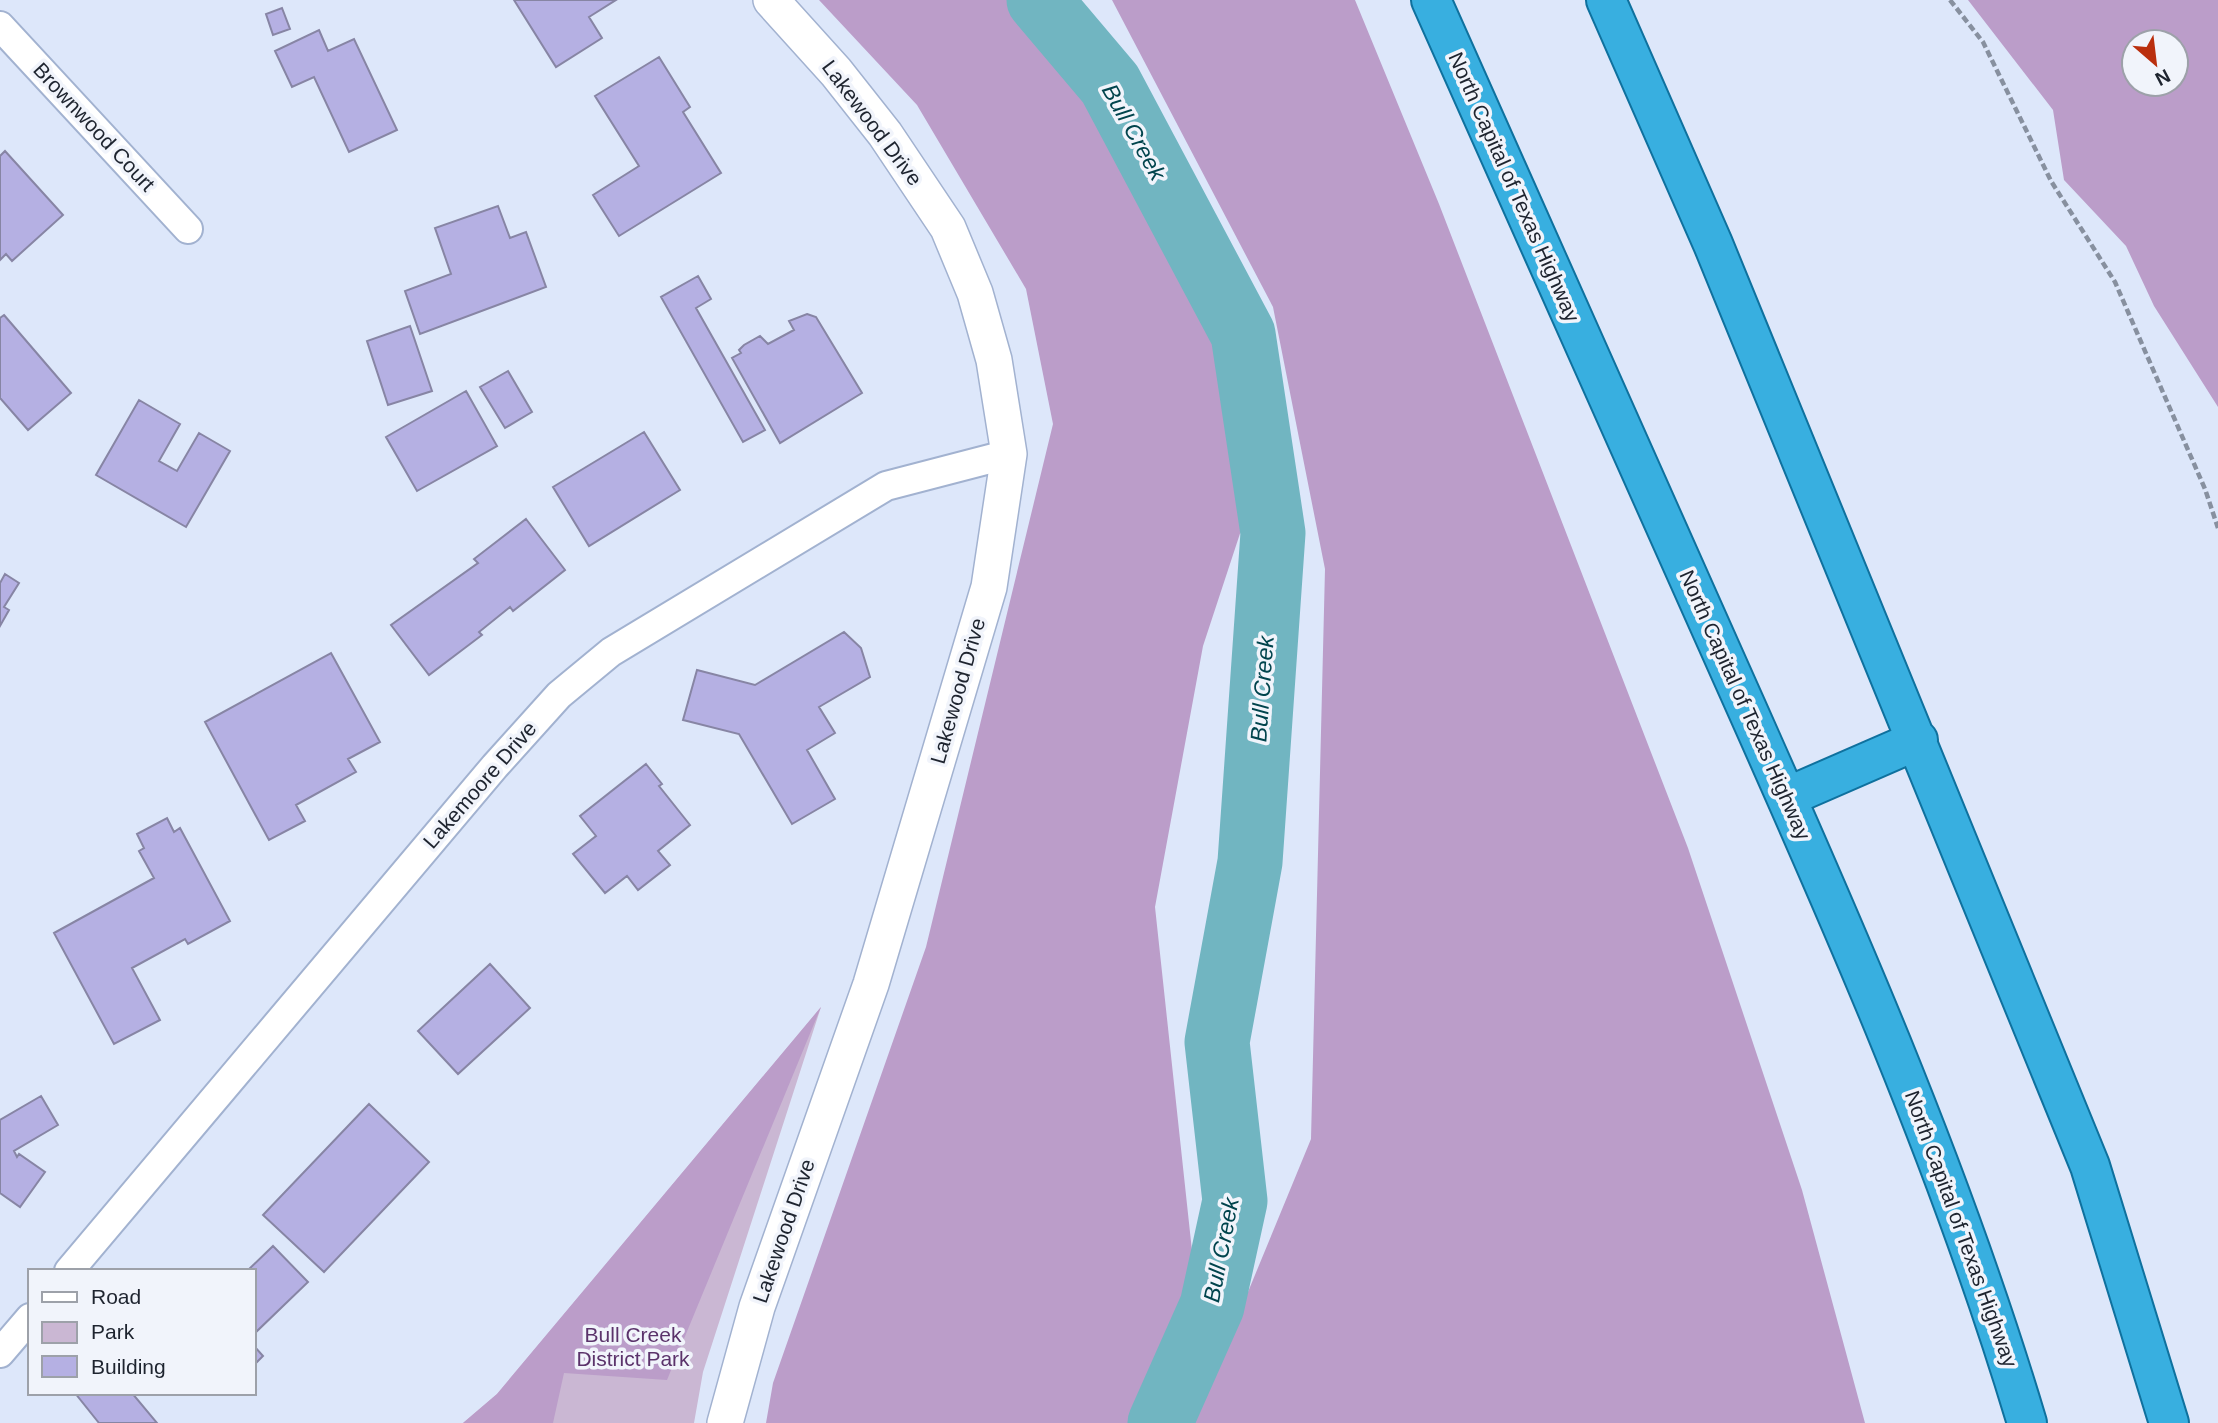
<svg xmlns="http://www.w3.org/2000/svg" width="2218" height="1423" font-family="Helvetica,sans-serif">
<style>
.green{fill:#cab7d3}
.forest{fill:#bb9dc9;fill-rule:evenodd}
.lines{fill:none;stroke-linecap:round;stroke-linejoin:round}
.river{stroke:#71b5c1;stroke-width:65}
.building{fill:#b5b0e3;stroke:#8785a4;stroke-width:2}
.minor-casing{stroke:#a2b2d0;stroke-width:32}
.tertiary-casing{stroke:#a2b2d0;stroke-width:38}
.trunk-casing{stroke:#0f719e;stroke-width:42}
.path{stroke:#87909f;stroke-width:4.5;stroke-dasharray:7 3.5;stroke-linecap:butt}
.minor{stroke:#fff;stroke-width:28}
.tertiary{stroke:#fff;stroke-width:35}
.trunk{stroke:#38afe0;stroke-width:38}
.labels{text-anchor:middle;stroke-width:7;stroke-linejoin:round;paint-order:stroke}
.street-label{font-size:21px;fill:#1e242f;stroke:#f1f4fb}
.park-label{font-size:21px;fill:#5b336b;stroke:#f1f4fb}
.water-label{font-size:23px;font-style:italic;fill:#01444d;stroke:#f1f4fb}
</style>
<rect width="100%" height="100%" fill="#dde7fa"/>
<path class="green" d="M821 1007 703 1372 694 1423H463L497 1394Z"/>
<path class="forest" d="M819 0H1008L1108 100 1213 316 1254 491 1203 646 1155 907 1196 1288 1144 1423H766L773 1383 926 947 1053 424 1026 289 917 105Z
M1112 0H1355L1439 204 1688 848 1802 1190 1865 1423H1194L1311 1139 1325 569 1273 307Z
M1968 0H2218V407L2154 306 2126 246 2064 180 2053 110ZM2176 42V84H2134V42Z
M821 1007 667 1380 564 1373 553 1423H463L497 1394Z"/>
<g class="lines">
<path class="river" d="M1039 0 1110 84 1243 334 1273 533 1250 862 1217 1042 1235 1201 1212 1306 1160 1423"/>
</g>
<path class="building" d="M514 0H616L589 17 602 38 556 67Z
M282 8 290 29 273 35 266 14Z
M319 30 328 51 354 39 397 130 349 152 314 77 292 87 275 51Z
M659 57 690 107 683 112 721 173 619 236 593 195 639 166 595 96Z
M5 151 63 215 12 261 6 254 0 260V156Z
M498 206 510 238 526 232 546 287 420 334 405 291 451 274 435 228Z
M698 276 711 299 696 308 765 430 743 442 661 297Z
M807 314 816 317 862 393 780 443 732 358 741 353 739 350 744 345 760 336 768 344 794 330 789 321Z
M4 315 71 393 28 430 0 398V318Z
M410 326 432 391 388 405 367 341Z
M508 371 532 412 505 428 480 387Z
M466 391 497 446 417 491 386 437Z
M139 400 180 424 159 461 177 471 199 433 230 451 186 527 96 475Z
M644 432 680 490 589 546 553 487Z
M526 519 565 570 513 611 510 607 479 632 482 635 429 675 391 625 478 563 474 559Z
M5 574 19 583 4 607 9 610 0 626V583Z
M844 632 861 648 870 677 819 707 835 733 807 750 835 799 792 824 739 734 683 720 697 670 755 685Z
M331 653 380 742 348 759 356 772 296 805 305 821 269 840 205 722Z
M646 764 662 784 659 786 690 825 658 851 670 865 638 890 627 876 605 893 573 854 596 836 580 816Z
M167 818 174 832 180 828 230 921 188 944 185 939 132 968 160 1020 114 1044 54 933 154 878 139 851 144 848 137 834Z
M490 964 530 1008 458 1074 418 1031Z
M41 1096 58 1125 14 1151 17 1157 19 1154 45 1172 20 1207 0 1193V1120Z
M369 1104 429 1162 324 1272 263 1215Z
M273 1246 308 1282 254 1334V1271H247Z
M254 1346 263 1356 254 1365Z
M75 1393H132L157 1423H99Z"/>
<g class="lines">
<defs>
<path id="minor" d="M0 26 188 229
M69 1271 495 766 559 695 611 652 886 486 1009 454
M0 1353 30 1318"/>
<path id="tertiary" d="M725 1423 757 1307 871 984 989 587 1009 454 994 360 975 293 948 228 885 134 836 72 771 0"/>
<path id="trunk" d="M1431 0C1531 224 1631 449 1731 673 1841 919 1950 1165 2027 1423
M1606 0 1713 244 2090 1166 2169 1423
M1787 797 1918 740"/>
</defs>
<use href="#minor" class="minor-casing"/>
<use href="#tertiary" class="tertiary-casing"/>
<use href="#trunk" class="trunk-casing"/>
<path class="path" d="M1950 0 1983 42 2051 181 2115 282 2205 489 2218 528"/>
<use href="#minor" class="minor"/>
<use href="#tertiary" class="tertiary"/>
<use href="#trunk" class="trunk"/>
</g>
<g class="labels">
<g class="street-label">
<text transform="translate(872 123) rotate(53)" y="7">Lakewood Drive</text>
<text transform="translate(94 127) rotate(47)" y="7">Brownwood Court</text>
<text transform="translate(1514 187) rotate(66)" y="7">North Capital of Texas Highway</text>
<text transform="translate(958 691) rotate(-74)" y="7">Lakewood Drive</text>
<text transform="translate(1745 705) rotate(66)" y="7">North Capital of Texas Highway</text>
<text transform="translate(480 785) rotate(-49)" y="7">Lakemoore Drive</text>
<text transform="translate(1961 1229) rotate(70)" y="7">North Capital of Texas Highway</text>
<text transform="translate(784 1231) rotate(-71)" y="7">Lakewood Drive</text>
</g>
<g class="park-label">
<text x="633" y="1342">Bull Creek<tspan x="633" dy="24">District Park</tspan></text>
</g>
<g class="water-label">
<text transform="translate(1134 132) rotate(61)" y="8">Bull Creek</text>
<text transform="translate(1262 689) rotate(-86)" y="8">Bull Creek</text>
<text transform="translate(1221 1250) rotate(-79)" y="8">Bull Creek</text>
</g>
</g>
<rect x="28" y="1269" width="228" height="126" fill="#f1f4fb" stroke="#9da1a9" stroke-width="2"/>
<rect x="42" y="1292" width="35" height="10" fill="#ffffff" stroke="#9da1a9" stroke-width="2"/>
<text x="91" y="1304" font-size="21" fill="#1e242f">Road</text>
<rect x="42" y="1322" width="35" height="21" fill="#cab7d3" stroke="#9da1a9" stroke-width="2"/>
<text x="91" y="1339" font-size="21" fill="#1e242f">Park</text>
<rect x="42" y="1356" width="35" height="21" fill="#b5b0e3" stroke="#9da1a9" stroke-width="2"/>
<text x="91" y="1374" font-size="21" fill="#1e242f">Building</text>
<g transform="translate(2155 63) rotate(152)"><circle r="33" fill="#f1f4fb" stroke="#9da1a9" stroke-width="2"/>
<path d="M0-5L12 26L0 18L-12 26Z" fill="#ba2f0e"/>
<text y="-10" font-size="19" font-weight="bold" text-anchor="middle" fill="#1e242f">N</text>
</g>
</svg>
